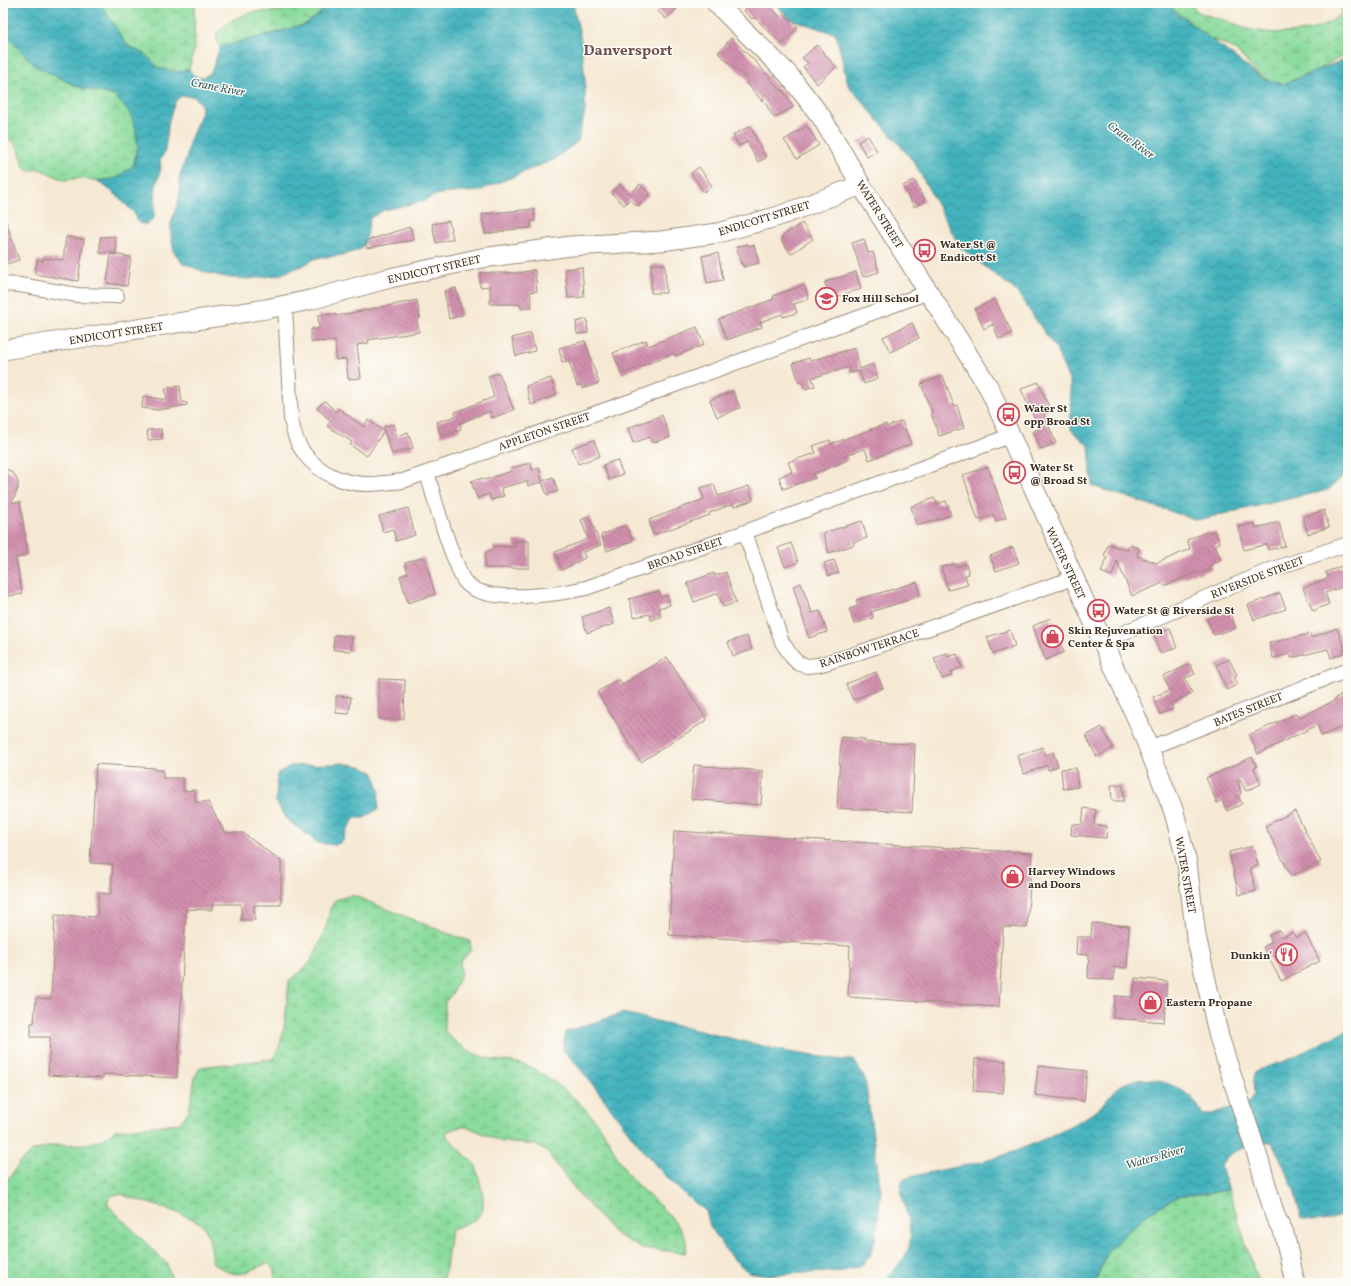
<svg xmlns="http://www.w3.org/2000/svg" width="1351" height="1286" font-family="Vollkorn,serif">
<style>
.wetland{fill:url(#wetland-marsh);stroke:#62825d}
.water{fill:url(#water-waves);stroke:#3f6e6e}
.building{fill:url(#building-back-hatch)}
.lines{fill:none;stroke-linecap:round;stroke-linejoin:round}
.minor-casing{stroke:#988a79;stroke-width:16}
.secondary-casing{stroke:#988a79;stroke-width:21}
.minor{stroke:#fff;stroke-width:14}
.secondary{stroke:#fff;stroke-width:19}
.labels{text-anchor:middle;stroke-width:3;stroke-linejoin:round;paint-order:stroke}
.street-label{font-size:11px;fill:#3b2a1e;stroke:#fdfcf7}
.poi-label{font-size:11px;font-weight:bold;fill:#3b2a1e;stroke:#fdfcf7;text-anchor:start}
.water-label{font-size:12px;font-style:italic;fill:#3e605e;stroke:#fdfcf7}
.district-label{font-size:15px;font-weight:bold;fill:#704e50;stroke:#fdfcf7}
</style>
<defs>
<pattern id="wetland-marsh" width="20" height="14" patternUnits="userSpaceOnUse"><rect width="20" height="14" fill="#8adb9c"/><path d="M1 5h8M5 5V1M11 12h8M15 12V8" fill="none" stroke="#78bc86"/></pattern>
<pattern id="water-waves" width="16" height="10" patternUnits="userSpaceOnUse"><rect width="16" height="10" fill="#43b2bd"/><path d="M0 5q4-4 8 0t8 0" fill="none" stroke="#399199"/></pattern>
<pattern id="building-back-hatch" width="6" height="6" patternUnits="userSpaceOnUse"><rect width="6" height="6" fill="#d290ae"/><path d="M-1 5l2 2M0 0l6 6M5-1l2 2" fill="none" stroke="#ac768d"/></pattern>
</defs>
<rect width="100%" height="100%" fill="#fdfcf7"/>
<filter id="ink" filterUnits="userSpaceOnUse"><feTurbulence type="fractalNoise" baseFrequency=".025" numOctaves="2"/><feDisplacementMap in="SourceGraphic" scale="8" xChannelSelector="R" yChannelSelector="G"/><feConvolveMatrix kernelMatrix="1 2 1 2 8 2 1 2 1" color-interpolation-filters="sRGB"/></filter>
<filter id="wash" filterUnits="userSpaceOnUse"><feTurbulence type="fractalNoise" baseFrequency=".012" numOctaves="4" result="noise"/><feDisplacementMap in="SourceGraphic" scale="16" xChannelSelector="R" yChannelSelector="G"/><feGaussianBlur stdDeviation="0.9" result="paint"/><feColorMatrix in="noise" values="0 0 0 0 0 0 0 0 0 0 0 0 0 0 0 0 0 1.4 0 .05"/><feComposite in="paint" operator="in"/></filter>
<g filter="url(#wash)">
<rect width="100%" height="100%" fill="#f6e9d4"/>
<path class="wetland" d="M98 3H196L194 12 195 46 189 69 178 72 159 68 146 55 127 45Z
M297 3H328L318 15 304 25 220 47 217 44V33C226 24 236 16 249 13 265 9 285 16 297 3Z
M1168 3H1188L1200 13 1236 24 1240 27C1266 34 1297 36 1323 26 1329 24 1335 18 1341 14L1343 3H1348V55C1325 61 1308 82 1284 84 1261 85 1250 63 1235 50 1225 43 1212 41 1201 34 1196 31 1193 25 1189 21 1181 15 1174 12 1168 3Z
M3 32 35 66 78 87 115 96 129 112 135 126 138 146 133 166 117 178 97 181 81 178 64 180 39 169 28 171C19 164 23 151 14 143 11 140 6 138 3 136Z
M352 895 444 932 470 941 471 950 460 962 461 974 452 994 445 1002 444 1030C455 1045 477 1057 495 1060 511 1062 522 1062 536 1070 562 1086 586 1106 603 1131 613 1146 620 1165 631 1178 645 1196 696 1229 685 1253L640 1248 614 1233 578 1193 547 1152 536 1145 502 1142 468 1127H459L446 1132 447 1136 476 1166 483 1194V1210L476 1219 451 1230 446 1269 441 1283H275V1270L268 1263C241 1274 238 1281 212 1262 212 1250 210 1237 204 1227 196 1215 137 1201 121 1194L113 1195 108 1200V1205L167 1264 173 1283H3V1179L9 1178 21 1161 33 1151 54 1145 87 1144 103 1139 115 1130 180 1123 189 1111 195 1077 200 1067 274 1059C286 1036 286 1007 289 981L310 963 319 945 327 924 330 909 335 900Z
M1229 1190 1258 1283H1095L1109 1249 1148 1213 1177 1197Z
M201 1277 215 1283H197Z"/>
<path class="water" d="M3 3H100L127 45 146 55 159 68 178 72 189 69 193 75 201 78 211 73 220 47 304 25 318 15 328 3H573L581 40 585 80V111L578 141 555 159 479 191 439 194 421 202 384 210 370 218 366 242 360 249 345 255 316 258 304 265 279 275 249 279 230 278 207 273 182 263 174 252 171 235V223L179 198 180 174 187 156 189 142 202 112 201 104 193 96H181L175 102 169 120 165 151 160 161 161 168 156 186 154 218 147 224H141L136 220 134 213 115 194 98 181 117 178 133 166 138 146 135 126 129 112 115 96 78 87 35 66 3 32Z
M774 3H1168L1173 10 1262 78 1283 84 1348 58V472L1328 490 1197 520 1092 486 1089 446 1071 430 1070 383 1056 349 1016 291 960 247 914 162 848 85 836 34 790 19Z
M343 763 361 766 374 773 379 790 378 809 364 818H355L346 831 343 841 335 845 318 843 285 818 276 801 277 774 290 766Z
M623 1013 789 1052 843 1060H854L865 1079 881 1192 876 1235 871 1256 863 1264 844 1271 768 1275 748 1272 730 1256 710 1226 706 1211C646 1170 612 1101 563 1050L565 1032Z
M1348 1030V1212L1346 1213C1332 1218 1316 1224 1301 1219L1294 1189 1272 1142C1262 1141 1240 1148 1231 1154 1226 1157 1223 1162 1221 1167L1229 1190 1177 1197 1148 1213 1109 1249 1095 1283H880C925 1245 909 1234 900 1184L903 1179C933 1170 965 1167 995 1158 1015 1152 1041 1141 1060 1131 1073 1124 1088 1118 1099 1108 1109 1100 1115 1086 1128 1082 1154 1073 1193 1088 1202 1114L1208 1115 1249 1102 1254 1095 1253 1081 1254 1074 1258 1070 1287 1060Z"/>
<g id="blocks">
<path class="building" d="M650 3H682L666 19Z
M750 3H767L780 17 784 14 798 27 782 44 754 17 752 19 744 11 746 9 745 8Z
M731 38 756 62 781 91 783 90 793 107 774 118 763 99 762 101 746 82 748 80 718 53Z
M817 45 836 67 817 84 803 67 808 63 802 58Z
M750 126 766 158 758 162 747 142 739 146 733 135Z
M807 126 819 145 797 159 784 140Z
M868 136 877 151 867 157 858 142Z
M699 167 712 186 704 192 691 173Z
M914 180 925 201 914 207 903 186Z
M620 184 630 194 640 184 650 194 637 206 630 199 624 205 611 193Z
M534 209 535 221H531V228L505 230V231L485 234 482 214Z
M3 219H5L19 260 3 265Z
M449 221 453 239 436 243 432 224Z
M802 223 813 239 791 254 782 241V236Z
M410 227 414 240 367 248 365 241Z
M115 236 116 253H100V237Z
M66 237 84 239 78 281 35 274 37 260 43 261V258L63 260Z
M864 239 868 253 873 252 879 272 863 277 852 243Z
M748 244V246L754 245 759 263 743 267V264H741L736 247Z
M718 253 723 280 707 283 702 256Z
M111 254 131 257 127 286 107 283Z
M651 264H665L666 293H651Z
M582 267 584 297 568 298 565 269Z
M535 270 537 291 530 292 532 307 521 308 520 304H490V286L480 287V273H517Z
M856 272 861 289 830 299 825 282Z
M804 285 809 299 794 304 797 313 783 317 782 314 760 322 762 327 727 340 719 319 774 299 773 296Z
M456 288 462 315 449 319 444 291Z
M995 299 1012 333 999 339 993 324 984 329 975 309Z
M417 300 420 319 417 320 419 332 368 340 369 343 357 345 361 378 348 379 346 359 336 360 335 341 311 342V329H319L318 315 336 314V316Z
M587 319 588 333 577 334 576 322Z
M912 323 919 338 890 352 883 337Z
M697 327 704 345 675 356 674 353 622 374 613 353 646 340 648 346Z
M531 333 535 351 516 356 512 338Z
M585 341 599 383 582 389 581 385 577 386 569 361 562 362 559 348Z
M855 348 860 369 873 364 878 379 864 384 859 371 850 373 849 367 815 377 812 378 815 386 805 389 802 382 799 383 793 363 809 358 810 361Z
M499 373 514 410 492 418 490 411 460 423 461 430 441 436 437 422 456 416 455 412 494 397 488 376Z
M943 376 954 406 957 405 964 428 939 436 931 413 932 412 921 384Z
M551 378 556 395 531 405 526 386Z
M1038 382 1050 409 1043 412 1056 443 1041 449 1033 431 1039 429 1021 389Z
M180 386 182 402 187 403V405L158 410 142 408 143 396 167 400 165 388Z
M733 391 740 408 717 417 710 400Z
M325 401 336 412 338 408 364 427 368 420 384 431 367 456 350 445 352 442 327 426 331 421 317 408Z
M662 415 670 437 652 443 650 437 633 443 628 428Z
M902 421 911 444 869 460 865 449 846 455 848 460 813 474 815 478 783 489 779 477 792 472 788 462 816 453 813 446 830 440 831 444 886 424V427Z
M393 424 397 436 408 432 413 448 392 454 383 427Z
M161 429 162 439 148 440 147 430Z
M594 440 600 456 578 464 572 448Z
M617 460 623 474 609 480 603 465Z
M531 463 532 470 539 468 542 481 553 477 558 491 547 495 542 482 528 486 527 481 501 488 504 496 491 500 489 494 477 498 471 481 483 478 484 480 512 471 511 468Z
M3 467 14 474 18 482V488L12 503 20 502 28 555 16 558 22 594 3 597Z
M988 467 1006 518 996 521 994 515 978 520 963 475Z
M714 484 718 496 749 486 753 500 734 507 733 504 709 513 710 515 653 535 649 520 704 499 700 488Z
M934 498 937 504 946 501 951 515 917 526 911 507Z
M408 508 415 535 396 541 393 529 383 532 379 516Z
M1324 510 1329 527 1308 534 1303 517Z
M589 516 601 545 583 552 585 558 562 570 555 552 588 539 581 520Z
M862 521 867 538 853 542 854 545 829 553 823 533Z
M1279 522 1285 546 1268 550 1267 544 1244 550 1238 527 1255 523 1256 528Z
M626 525 633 541 607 551 601 535Z
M1209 531V533L1215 531 1220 543 1215 545 1221 560 1210 565 1212 569 1198 574 1197 572 1164 586 1163 583 1132 596 1117 561 1112 576 1101 572 1107 558 1104 556 1108 544 1128 550 1129 545 1139 548 1137 556 1157 563 1190 549 1187 540Z
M514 541H529V568H485V553L494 549 493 546 515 547Z
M791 543 798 562 785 567 778 548Z
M1013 547 1019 563 996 571 990 556Z
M424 557 435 594 408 603 400 576 408 573 405 563Z
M834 560 839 573 828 576 824 563Z
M955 564 956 567 966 564 969 574 965 575 968 585 948 590 941 567Z
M1342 566 1344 574 1348 573V585L1325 593 1329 604 1313 611 1303 588 1328 578 1326 572Z
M726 572 736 603 723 607 718 593 694 602 687 583 714 573 715 576Z
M917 582 920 596 871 612 873 618 854 624 849 609 858 606 856 600Z
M801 583 812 613 820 611 827 632 809 638 793 586Z
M659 591 661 597 667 595 670 605 659 608 661 617 651 620 650 614 634 617 629 599Z
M1280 593 1286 609 1254 620 1248 605Z
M609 608 614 624 587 633 582 617Z
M1229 610 1236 628 1214 635 1207 619Z
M1050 618 1064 652 1045 660 1033 626Z
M1170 628 1177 648 1160 653 1154 634Z
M1337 628 1345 650 1343 651 1344 653 1331 658 1328 649 1291 658 1290 654 1273 658 1269 643 1310 634 1311 638Z
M1010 630 1015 646 993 654 987 637Z
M334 635 352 636 351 651 333 650Z
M747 636 752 650 733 656 728 642Z
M947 653 948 657 957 654 962 667 951 672 952 675 942 679 934 658Z
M667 657 707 720 641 762 597 692 619 679 622 685Z
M1229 659 1237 675 1234 677 1238 684 1227 690 1216 665Z
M1190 664 1195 674 1185 678 1192 693 1171 703 1173 709 1160 714 1153 697 1170 690 1163 677Z
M876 672 883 688 853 700 846 684Z
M379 679 405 680 404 719H379Z
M1348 692V724L1322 736 1317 725 1258 754 1249 735 1296 714 1298 718 1336 700 1335 698Z
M336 696 351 697 349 714 336 713Z
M1102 727 1113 748 1097 757 1086 736Z
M841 737 865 739 864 742 915 744 912 812 837 808Z
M1043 747 1046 755 1053 752 1058 766 1048 770 1047 765 1024 774 1017 756Z
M1252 757 1257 767 1254 768 1261 784 1246 791 1240 780 1238 781 1241 794 1238 795 1242 804 1227 811 1222 800 1217 803 1206 778Z
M96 764 155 768V770H163V778H183V791L195 790V802H208L225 833H243L281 861V905H254L255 920H241V904H212V910L186 909 177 1078 103 1074V1078L48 1075 50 1037H31V1023H34L36 998 51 999 55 915 97 917 99 893 111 894 113 864 90 863Z
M694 765 763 771 761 805 691 799Z
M1076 768 1078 787 1063 789 1061 769Z
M1111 785H1123L1124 801H1112Z
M1084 808 1096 810 1094 825 1107 826 1106 838 1071 835 1072 824 1082 825Z
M1295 811 1321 862 1291 876 1265 826Z
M674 831 1032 853 1027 928 1003 927 999 1007 848 997 850 946 669 935Z
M1253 846 1258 866 1250 868 1256 891 1239 895 1229 852Z
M1092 923 1129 926 1127 968 1114 967V980L1088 978 1089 955 1076 954 1077 937H1091Z
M1279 930 1283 937 1293 932 1296 938 1305 933 1320 961 1281 981 1263 947 1272 942 1269 935Z
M1135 978 1167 981 1164 1022 1113 1018 1115 996 1133 997Z
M975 1059 1006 1061 1003 1093 973 1091Z
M1038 1066 1087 1071 1084 1101 1035 1095Z"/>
</g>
</g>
<g filter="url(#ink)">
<use href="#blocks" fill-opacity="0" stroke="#988a79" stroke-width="1"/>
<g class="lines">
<defs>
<path id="minor" d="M3 284 20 285 77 295 117 296
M285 306 291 419C293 431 296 443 304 453 318 473 346 485 369 484 381 484 392 482 403 481L642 397 929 292
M427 473C436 504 444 535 457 565 459 571 462 580 467 584 489 605 559 594 586 588L745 532 1010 436
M745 532 782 642 792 657 798 663 807 666 818 665 852 655 1073 578
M1102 642 1270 570 1348 544
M1149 748 1348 670"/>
<path id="secondary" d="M716 3 788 74 822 118 861 185 989 388 1138 721 1174 812 1187 863 1196 936 1219 1037 1260 1164 1275 1216 1284 1233 1295 1283
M3 350 266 309 310 300 390 278 482 258 571 246 661 241 718 233 779 216 861 185"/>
</defs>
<use href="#minor" class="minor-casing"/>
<use href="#secondary" class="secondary-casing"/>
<use href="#minor" class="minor"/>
<use href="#secondary" class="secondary"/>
</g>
</g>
<defs>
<symbol id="bus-ring" viewBox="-11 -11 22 22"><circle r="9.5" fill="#fdfcf7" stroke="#d1495b" stroke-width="1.5"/><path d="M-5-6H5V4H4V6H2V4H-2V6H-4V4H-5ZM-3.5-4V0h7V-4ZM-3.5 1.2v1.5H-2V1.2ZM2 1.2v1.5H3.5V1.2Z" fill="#d1495b"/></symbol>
<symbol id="school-ring" viewBox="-11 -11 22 22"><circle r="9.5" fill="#fdfcf7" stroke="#d1495b" stroke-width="1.5"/><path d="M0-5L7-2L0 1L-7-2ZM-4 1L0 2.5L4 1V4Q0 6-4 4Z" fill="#d1495b"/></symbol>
<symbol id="shop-ring" viewBox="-11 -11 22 22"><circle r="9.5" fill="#fdfcf7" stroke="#d1495b" stroke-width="1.5"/><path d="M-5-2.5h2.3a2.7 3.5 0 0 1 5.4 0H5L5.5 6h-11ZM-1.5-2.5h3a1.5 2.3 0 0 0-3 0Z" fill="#d1495b"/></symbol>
<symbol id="restaurant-ring" viewBox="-11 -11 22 22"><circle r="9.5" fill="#fdfcf7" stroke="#d1495b" stroke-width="1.5"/><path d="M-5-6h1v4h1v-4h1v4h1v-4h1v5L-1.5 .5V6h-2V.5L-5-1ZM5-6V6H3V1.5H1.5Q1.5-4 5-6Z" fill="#d1495b"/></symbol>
</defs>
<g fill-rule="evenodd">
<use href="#bus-ring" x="912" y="238" width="25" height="25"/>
<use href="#school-ring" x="814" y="286" width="25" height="25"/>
<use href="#bus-ring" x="996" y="402" width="25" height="25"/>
<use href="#bus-ring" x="1002" y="460" width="25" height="25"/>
<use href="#bus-ring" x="1086" y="598" width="25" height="25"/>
<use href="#shop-ring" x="1040" y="624" width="25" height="25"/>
<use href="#shop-ring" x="1000" y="864" width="25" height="25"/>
<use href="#restaurant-ring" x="1274" y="942" width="25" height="25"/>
<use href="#shop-ring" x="1138" y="990" width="25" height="25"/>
</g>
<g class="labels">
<g class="street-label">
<text transform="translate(880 214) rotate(58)" y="4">WATER STREET</text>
<text transform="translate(764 218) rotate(-17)" y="4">ENDICOTT STREET</text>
<text transform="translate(434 269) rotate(-13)" y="4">ENDICOTT STREET</text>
<text transform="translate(116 333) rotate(-9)" y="4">ENDICOTT STREET</text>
<text transform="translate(544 431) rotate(-19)" y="4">APPLETON STREET</text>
<text transform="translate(685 553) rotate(-19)" y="4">BROAD STREET</text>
<text transform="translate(1066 563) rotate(65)" y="4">WATER STREET</text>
<text transform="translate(1257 577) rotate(-21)" y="4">RIVERSIDE STREET</text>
<text transform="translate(869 648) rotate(-18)" y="4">RAINBOW TERRACE</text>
<text transform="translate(1248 709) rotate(-22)" y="4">BATES STREET</text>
<text transform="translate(1186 875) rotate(80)" y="4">WATER STREET</text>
</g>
<g class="poi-label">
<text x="940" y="248">Water St @<tspan x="940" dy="13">Endicott St</tspan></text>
<text x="842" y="302">Fox Hill School</text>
<text x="1024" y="412">Water St<tspan x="1024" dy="13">opp Broad St</tspan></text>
<text x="1030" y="471">Water St<tspan x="1030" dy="13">@ Broad St</tspan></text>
<text x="1114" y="614">Water St @ Riverside St</text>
<text x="1068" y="634">Skin Rejuvenation<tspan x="1068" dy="13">Center &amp; Spa</tspan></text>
<text x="1028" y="875">Harvey Windows<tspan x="1028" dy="13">and Doors</tspan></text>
<text x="1272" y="959" text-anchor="end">Dunkin'</text>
<text x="1166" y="1006">Eastern Propane</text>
</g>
<g class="water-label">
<text transform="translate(218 87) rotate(11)" y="4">Crane River</text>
<text transform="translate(1131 140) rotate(36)" y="4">Crane River</text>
<text transform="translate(1155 1157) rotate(-16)" y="4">Waters River</text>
</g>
<g class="district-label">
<text x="628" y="55">Danversport</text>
</g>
</g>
<rect width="1351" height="1286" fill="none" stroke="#fdfcf7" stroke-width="16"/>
</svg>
